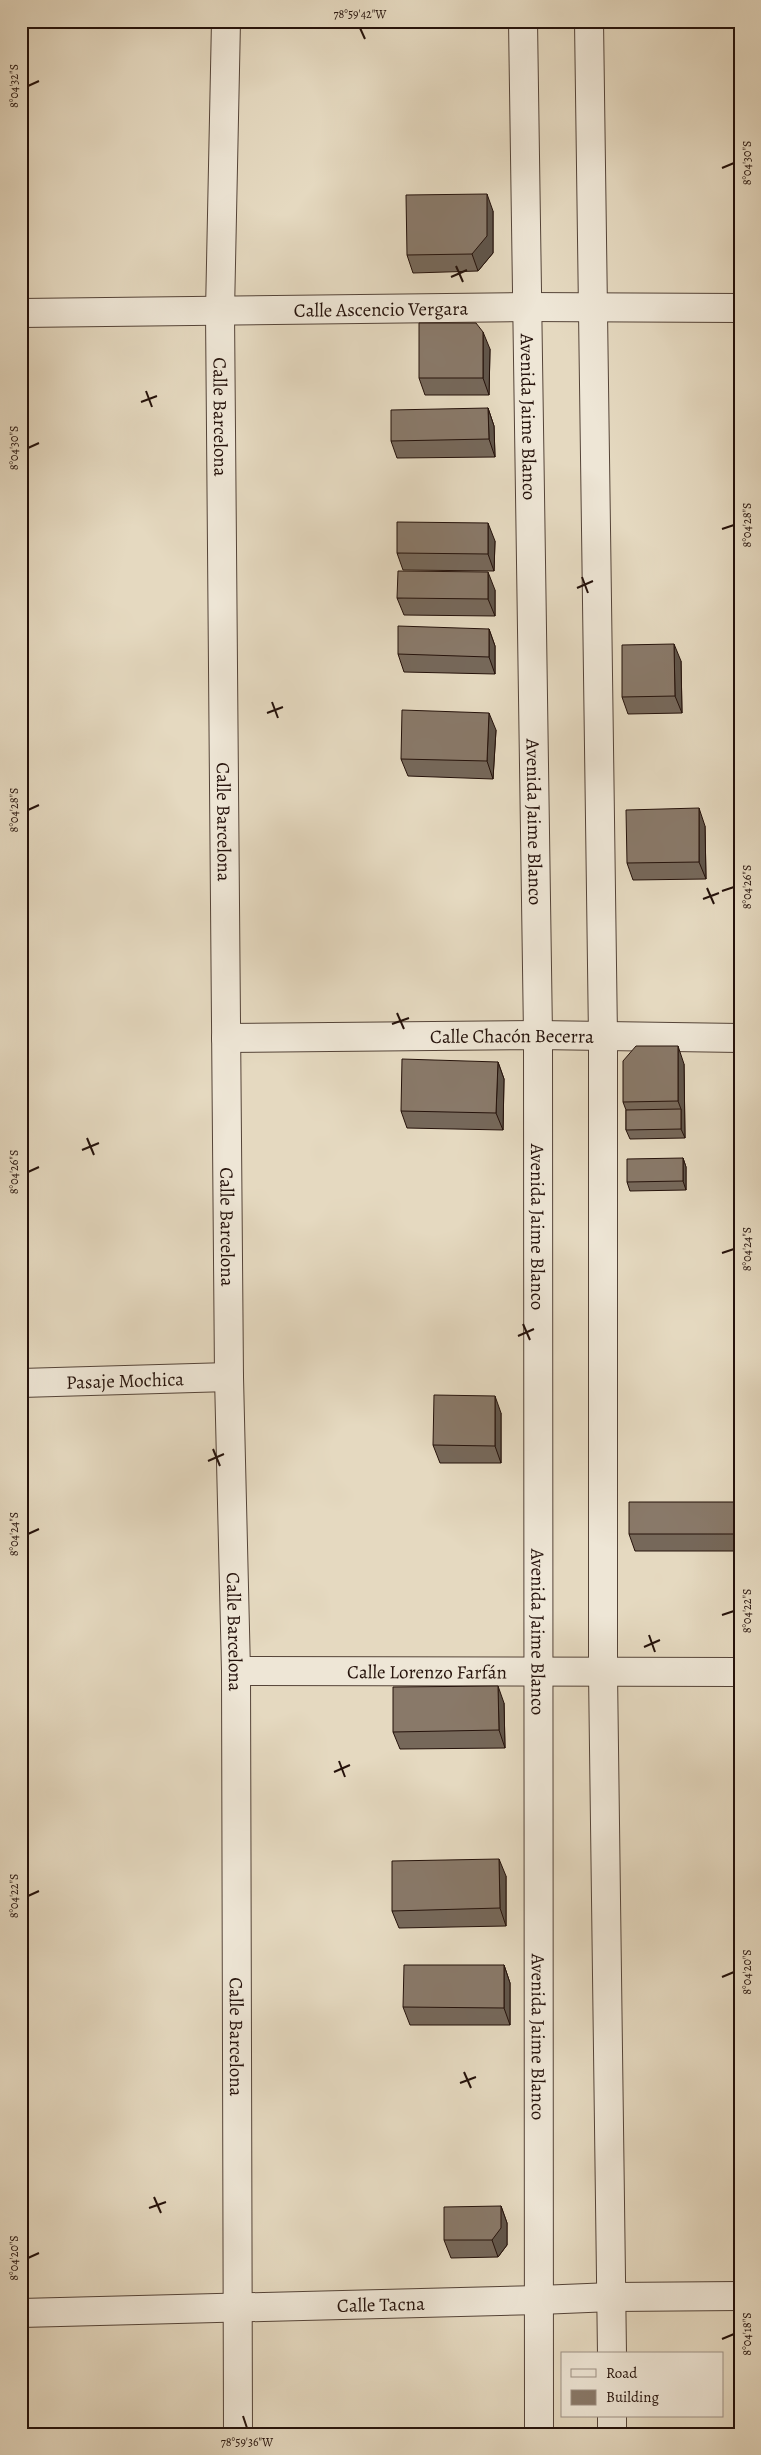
<svg xmlns="http://www.w3.org/2000/svg" width="761" height="2455" font-family="Alegreya,serif">
<style>
.lines{fill:none;stroke-linecap:round;stroke-linejoin:round}
.minor-casing{stroke:#554438;stroke-width:30}
.tertiary-casing{stroke:#554438;stroke-width:30}
.minor{stroke:#eee6d6;stroke-width:28}
.tertiary{stroke:#eee6d6;stroke-width:28}
.wall{fill:#76685a;stroke:#25120b}
.shaded-wall{fill:#60554a;stroke:#25120b}
.building{fill:#897969;stroke:#25120b}
.ticks{fill:none;stroke:#25120b;stroke-width:2}
.labels{text-anchor:middle;stroke-width:5;stroke-linejoin:round;paint-order:stroke}
.street-label{font-size:19px;fill:#25120b;stroke:#eee6d6}
.neatline{fill:none;stroke:#25120b;stroke-width:2}
.ticks-label{font-size:12px;text-anchor:middle;fill:#25120b}
</style>
<rect width="100%" height="100%" fill="#e5d9c0"/>
<filter id="stains"><feTurbulence type="fractalNoise" baseFrequency=".004" numOctaves="4"/><feColorMatrix values="0 0 0 0 .2 0 0 0 0 .09 0 0 0 0 .02 0 0 0 .5 -.17"/></filter>
<radialGradient id="worn" r=".72"><stop offset=".6" stop-color="#630" stop-opacity="0"/><stop offset="1" stop-color="#630" stop-opacity=".3"/></radialGradient>
<g class="lines">
<defs>
<g id="minor">
<path id="s1" d="M226 21 220 312 229 1377 236 1671 238 2434"/>
<path id="s2" d="M21 313 527 307"/>
<path id="s3" d="M226 1038 538 1035 740 1038"/>
<path id="s4" d="M21 1383 229 1377"/>
<path id="s5" d="M236 1671 740 1672"/>
<path d="M539 2300 612 2297"/>
</g>
<g id="tertiary">
<path id="s6" d="M523 21 538 1035 539 2434"/>
<path d="M589 21 603 1037V1672L612 2354"/>
<path d="M527 307 740 308"/>
<path d="M612 2297 740 2296"/>
<path id="s7" d="M21 2313 539 2300"/>
<path d="M612 2434V2416"/>
</g>
</defs>
<use href="#minor" class="minor-casing"/>
<use href="#tertiary" class="tertiary-casing"/>
<use href="#minor" class="minor"/>
<use href="#tertiary" class="tertiary"/>
</g>
<path class="wall" d="M493 211V253L478 271 413 273 407 255Z
M490 349 489 395H425L419 378Z
M488 408 494 426 495 457 397 458 391 441Z
M495 541 494 571 403 570 397 553Z
M495 590V616L404 615 397 598Z
M489 629 495 646V674L404 672 398 654Z
M681 661 682 713 628 714 622 697Z
M496 730 493 779 408 776 401 759Z
M705 826 706 879 633 880 627 863Z
M498 1062 504 1079 503 1130 407 1128 401 1111Z
M684 1064 685 1138 630 1139 626 1130V1110L623 1102Z
M683 1158 686 1167V1190L630 1191 627 1182Z
M501 1413V1463H440L433 1445Z
M738 1502 740 1507V1551H635L629 1534Z
M504 1703 505 1748 400 1749 393 1732Z
M506 1876V1926L399 1928 392 1911Z
M504 1965 510 1983V2025H410L403 2007Z
M501 2206 507 2223V2245L498 2257 451 2258 444 2240Z"/>
<path class="shaded-wall" d="M487 194 493 211V253L478 271 472 254Z
M483 332 490 349 489 395 483 378Z
M488 408 494 426 495 457 489 439Z
M488 523 495 541 494 571 488 554Z
M488 572 495 590V616L488 599Z
M489 629 495 646V674L489 657Z
M674 644 681 661 682 713 675 696Z
M489 713 496 730 493 779 487 761Z
M699 808 705 826 706 879 699 862Z
M678 1046 684 1064 685 1138 681 1129V1109L678 1101Z
M498 1062 504 1079 503 1130 496 1113Z
M683 1158 686 1167V1190L683 1181Z
M495 1396 501 1413V1463L495 1446Z
M738 1502 740 1507V1539L738 1534Z
M498 1686 504 1703 505 1748 499 1730Z
M499 1859 506 1876V1926L500 1908Z
M504 1965 510 1983V2025L504 2008Z
M501 2206 507 2223V2245L498 2257 492 2240Z"/>
<path class="building" d="M487 194V236L472 254 407 255 406 195Z
M419 323H476L483 332V378H419Z
M488 408 489 439 391 441V410Z
M397 522 488 523V554L397 553Z
M398 571 488 572V599L397 598Z
M398 626 489 629V657L398 654Z
M674 644 675 696 622 697V645Z
M402 710 489 713 487 761 401 759Z
M699 808V862L627 863 626 810Z
M636 1046H678V1101L623 1102V1061Z
M402 1059 498 1062 496 1113 401 1111Z
M681 1109V1129L626 1130V1110Z
M683 1158V1181L627 1182V1159Z
M434 1395 495 1396V1446L433 1445Z
M629 1502H738V1534H629Z
M498 1686 499 1730 393 1732V1687Z
M499 1859 500 1908 392 1911V1861Z
M404 1965H504V2008L403 2007Z
M501 2206V2228L492 2240H444V2207Z"/>
<path class="ticks" d="M360 28 365 39M28 86 39 81M722 168 734 163M456 266 463 282M451 277 467 270M146 391 152 407M141 402 157 396M28 448 39 443M722 529 734 525M582 577 588 593M577 588 593 581M272 702 278 718M267 713 283 707M28 810 39 805M707 888 714 904M722 891 734 887M703 899 719 893M397 1013 404 1029M392 1024 409 1018M87 1138 94 1155M82 1150 99 1143M28 1172 39 1167M722 1253 734 1249M523 1324 530 1340M518 1336 534 1329M213 1449 220 1466M208 1461 224 1454M28 1534 39 1529M722 1615 734 1611M649 1635 655 1652M644 1647 660 1640M339 1761 345 1777M334 1772 350 1765M28 1896 39 1891M722 1977 734 1972M464 2072 471 2088M460 2083 476 2077M154 2197 161 2213M149 2208 166 2202M28 2258 39 2253M722 2339 734 2334M243 2416 247 2428"/>
<g class="labels">
<g class="street-label">
<text dy="7" stroke="none"><textPath href="#s2" startOffset="360">Calle Ascencio Vergara</textPath></text>
<text dy="7" stroke="none"><textPath href="#s1" startOffset="396">Calle Barcelona</textPath></text>
<text dy="7" stroke="none"><textPath href="#s6" startOffset="396">Avenida Jaime Blanco</textPath></text>
<text dy="7" stroke="none"><textPath href="#s6" startOffset="801">Avenida Jaime Blanco</textPath></text>
<text dy="7" stroke="none"><textPath href="#s1" startOffset="801">Calle Barcelona</textPath></text>
<text dy="7" stroke="none"><textPath href="#s3" startOffset="286">Calle Chacón Becerra</textPath></text>
<text dy="7" stroke="none"><textPath href="#s6" startOffset="1206">Avenida Jaime Blanco</textPath></text>
<text dy="7" stroke="none"><textPath href="#s1" startOffset="1206">Calle Barcelona</textPath></text>
<text dy="7" stroke="none"><textPath href="#s4" startOffset="104">Pasaje Mochica</textPath></text>
<text dy="7" stroke="none"><textPath href="#s1" startOffset="1611">Calle Barcelona</textPath></text>
<text dy="7" stroke="none"><textPath href="#s6" startOffset="1611">Avenida Jaime Blanco</textPath></text>
<text dy="7" stroke="none"><textPath href="#s5" startOffset="191">Calle Lorenzo Farfán</textPath></text>
<text dy="7" stroke="none"><textPath href="#s1" startOffset="2016">Calle Barcelona</textPath></text>
<text dy="7" stroke="none"><textPath href="#s6" startOffset="2016">Avenida Jaime Blanco</textPath></text>
<text dy="7" stroke="none"><textPath href="#s7" startOffset="360">Calle Tacna</textPath></text>
</g>
</g>
<rect width="761" height="2455" fill="none" stroke="#e5d9c0" stroke-width="55"/>
<rect x="561" y="2352" width="162" height="65" fill="#eee6d6" stroke="#9e9185"/>
<rect x="571" y="2369" width="25" height="8" fill="#eee6d6" stroke="#9e9185"/>
<text x="606" y="2378" font-size="15" fill="#25120b">Road</text>
<rect x="571" y="2390" width="25" height="15" fill="#897969" stroke="#9e9185"/>
<text x="606" y="2402" font-size="15" fill="#25120b">Building</text>
<rect x="28" y="28" width="706" height="2400" class="neatline"/>
<g class="ticks-label">
<text x="360" y="18">78°59'42"W</text>
<text transform="translate(14 86) rotate(-90)" y="4">8°04'32"S</text>
<text transform="translate(747 163) rotate(-90)" y="4">8°04'30"S</text>
<text transform="translate(14 448) rotate(-90)" y="4">8°04'30"S</text>
<text transform="translate(747 525) rotate(-90)" y="4">8°04'28"S</text>
<text transform="translate(14 810) rotate(-90)" y="4">8°04'28"S</text>
<text transform="translate(747 887) rotate(-90)" y="4">8°04'26"S</text>
<text transform="translate(14 1172) rotate(-90)" y="4">8°04'26"S</text>
<text transform="translate(747 1249) rotate(-90)" y="4">8°04'24"S</text>
<text transform="translate(14 1534) rotate(-90)" y="4">8°04'24"S</text>
<text transform="translate(747 1611) rotate(-90)" y="4">8°04'22"S</text>
<text transform="translate(14 1896) rotate(-90)" y="4">8°04'22"S</text>
<text transform="translate(747 1972) rotate(-90)" y="4">8°04'20"S</text>
<text transform="translate(14 2258) rotate(-90)" y="4">8°04'20"S</text>
<text transform="translate(747 2334) rotate(-90)" y="4">8°04'18"S</text>
<text x="247" y="2446">78°59'36"W</text>
</g>
<rect width="100%" height="100%" filter="url(#stains)"/>
<rect width="100%" height="100%" fill="url(#worn)"/>
</svg>
